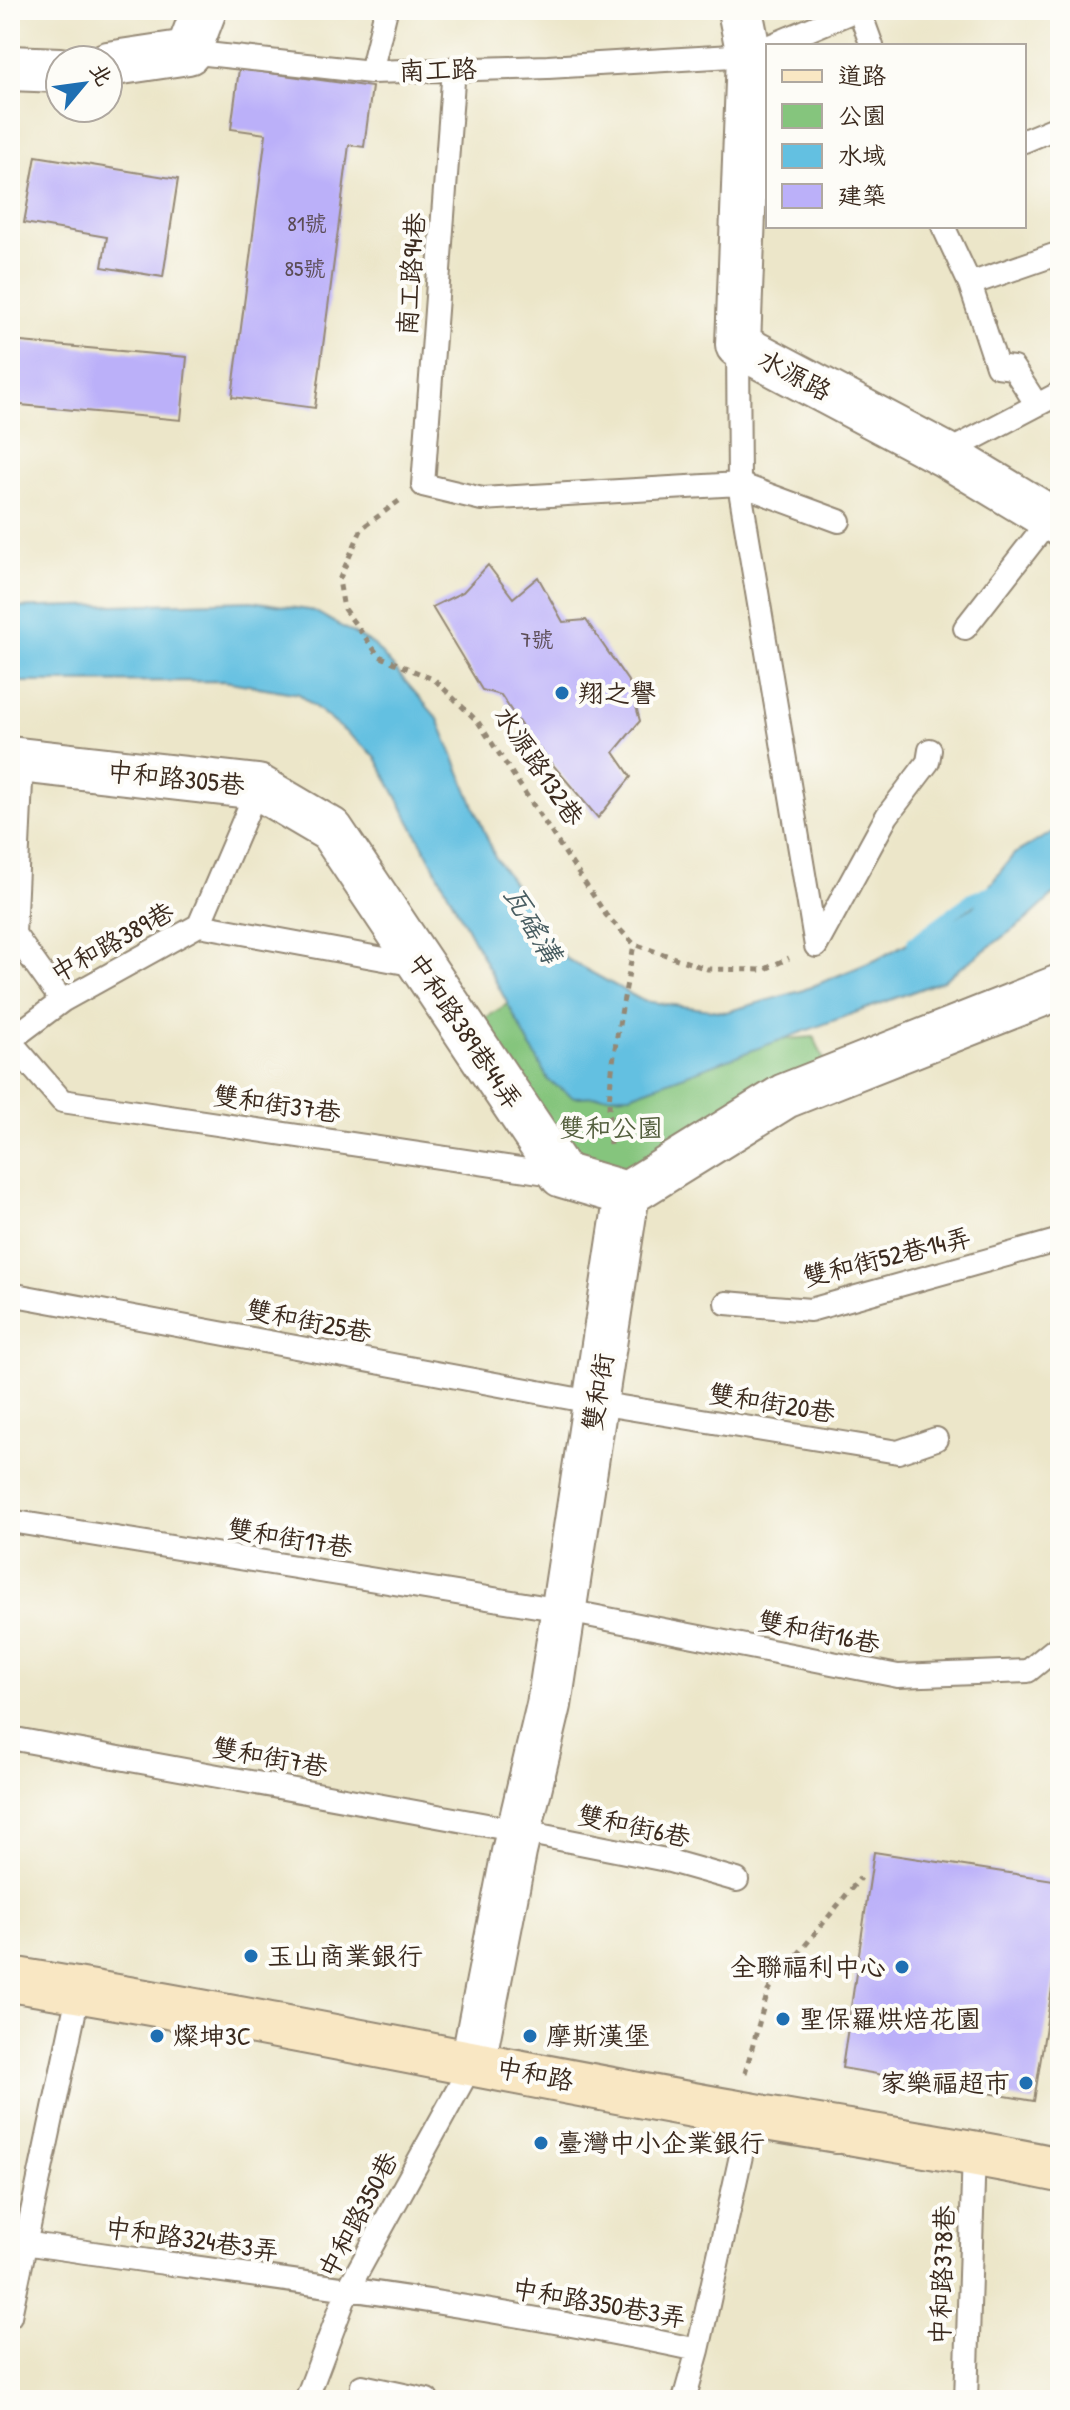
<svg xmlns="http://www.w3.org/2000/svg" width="1070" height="2410" font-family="'Patrick Hand','LXGW WenKai TC',sans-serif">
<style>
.green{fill:#85c57d;stroke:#60784e;stroke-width:2}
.water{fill:#63c0e1;stroke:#4f7580;stroke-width:2}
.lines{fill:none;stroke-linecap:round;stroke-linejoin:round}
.stream{stroke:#63c0e1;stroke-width:12}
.building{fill:#bbb0f9}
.service-casing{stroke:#948874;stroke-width:26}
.minor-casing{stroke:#948874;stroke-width:48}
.secondary-casing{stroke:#948874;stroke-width:48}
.path{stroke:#948874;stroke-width:5;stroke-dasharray:6 6;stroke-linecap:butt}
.service{stroke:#fff;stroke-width:22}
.minor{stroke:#fff;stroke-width:44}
.secondary{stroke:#f9e7c3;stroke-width:44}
.poi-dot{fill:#1f6fb2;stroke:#fdfcf7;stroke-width:3}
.labels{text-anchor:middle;stroke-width:8;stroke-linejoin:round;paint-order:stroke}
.number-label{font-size:22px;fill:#5b4c55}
.street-label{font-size:26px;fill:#3b2a1e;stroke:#fdfcf7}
.poi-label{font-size:26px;fill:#3b2a1e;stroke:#fdfcf7;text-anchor:start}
.park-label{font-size:26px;fill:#55603f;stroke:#fdfcf7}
.water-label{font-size:28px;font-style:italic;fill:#495e62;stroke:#fdfcf7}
</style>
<rect width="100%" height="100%" fill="#fdfcf7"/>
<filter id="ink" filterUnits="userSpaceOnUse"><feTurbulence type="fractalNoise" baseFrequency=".0125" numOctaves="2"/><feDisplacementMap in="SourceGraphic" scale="16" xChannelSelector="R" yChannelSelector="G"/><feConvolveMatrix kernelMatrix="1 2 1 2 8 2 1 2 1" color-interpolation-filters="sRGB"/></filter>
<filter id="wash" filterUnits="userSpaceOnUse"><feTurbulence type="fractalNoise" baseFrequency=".006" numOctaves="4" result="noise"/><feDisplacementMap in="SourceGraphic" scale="32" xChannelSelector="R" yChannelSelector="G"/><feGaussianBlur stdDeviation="1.8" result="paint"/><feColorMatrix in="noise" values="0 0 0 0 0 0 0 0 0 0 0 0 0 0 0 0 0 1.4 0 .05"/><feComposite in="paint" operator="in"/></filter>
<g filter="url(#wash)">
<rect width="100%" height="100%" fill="#ece6c9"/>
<path class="green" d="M523 994 773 1040 814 1037 832 1078 622 1199 562 1175 465 1031Z"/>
<path class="water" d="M252 601 314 611 374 645 438 719 495 857 565 958 643 1001 726 1012 801 991 878 959 973 907 1014 854 1060 828V889L1026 920 942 981 630 1095 574 1097 549 1081 375 756 299 694 224 681 10 682V608Z"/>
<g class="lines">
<path class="stream" d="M913 942 971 899 998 888"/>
</g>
<g id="blocks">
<path class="building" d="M239 69 372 87 364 147 349 145 315 408 232 397 266 134 231 129Z
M36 156 178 179 163 277 102 267 107 237 24 223Z
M10 341 187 357 181 420 10 404Z
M488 565 513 598 538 577 563 622 586 620 630 684 640 721 614 752 631 777 598 818 526 733 501 695 482 690 432 607 463 592Z
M874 1852 1060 1881V1939L1034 2101 842 2068Z"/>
</g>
</g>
<g filter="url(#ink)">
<use href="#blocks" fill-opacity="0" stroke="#948874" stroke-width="2"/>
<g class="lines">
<defs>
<path id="service" d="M859 10 872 46
M770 46 856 10
M188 52 371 72 548 67 749 55 757 52
M454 68 423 485 482 499 739 484 738 345
M371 72 386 10
M1024 141 1060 126
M943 226 970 284 1060 253
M970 284 997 366 1013 368 1037 405
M944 454 1060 393
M839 521 739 484 816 946 887 816 928 762 930 750
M965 628 1050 519 1057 515
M22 760 14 934 62 1001
M199 925 422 966
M10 1040 62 1001 199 925 258 787
M10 1041 62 1101 560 1175
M10 1294 597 1403 898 1452 936 1439
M726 1303 810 1310 1060 1240
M10 1521 562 1610 898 1676 1028 1671 1060 1645
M10 1738 519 1831 666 1860 737 1880
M10 2241C239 2275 471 2301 698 2350L750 2115
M10 2316 79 1990
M362 2386 427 2400
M306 2400 348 2289 473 2062
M684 2400 698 2350
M966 2400 974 2151"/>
<path id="minor" d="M740 10 749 55 738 345 944 454 1060 524
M108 64 188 52 204 10
M10 68 60 70
M10 759 258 787 331 830 562 1175 627 1194
M473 2062 514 1852 549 1705 627 1194 785 1096 1060 987"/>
<path id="secondary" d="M10 1979C251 2018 491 2069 732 2112 841 2132 951 2147 1060 2170"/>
</defs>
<use href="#service" class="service-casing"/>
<use href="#minor" class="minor-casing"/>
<use href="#secondary" class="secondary-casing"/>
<path class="path" d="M399 501 362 528 339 580 344 609 379 656 435 680 478 722 606 915 634 944 707 969 763 970 789 958
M610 1145C604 1079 623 1010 634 944
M745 2073 768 1991 860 1878"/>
<use href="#service" class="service"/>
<use href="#minor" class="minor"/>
<use href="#secondary" class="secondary"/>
</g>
</g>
<g class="poi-dot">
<circle cx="562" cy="693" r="8"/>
<circle cx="251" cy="1956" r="8"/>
<circle cx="902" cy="1967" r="8"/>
<circle cx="783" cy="2019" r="8"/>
<circle cx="157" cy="2036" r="8"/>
<circle cx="530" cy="2036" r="8"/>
<circle cx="1026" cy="2083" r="8"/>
<circle cx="541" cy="2143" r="8"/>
</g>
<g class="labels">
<g class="number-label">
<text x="307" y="231">81號</text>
<text x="305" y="276">85號</text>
<text x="537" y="647">7號</text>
</g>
<g class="street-label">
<text transform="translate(438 70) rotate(-2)" y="9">南工路</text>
<text transform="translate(411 274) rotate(-86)" y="9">南工路94巷</text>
<text transform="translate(795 375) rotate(28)" y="9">水源路</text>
<text transform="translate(539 766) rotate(56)" y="9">水源路132巷</text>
<text transform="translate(176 778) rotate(6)" y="9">中和路305巷</text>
<text transform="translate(112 942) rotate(-29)" y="9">中和路389巷</text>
<text transform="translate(465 1031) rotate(56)" y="9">中和路389巷44弄</text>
<text transform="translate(277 1104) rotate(8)" y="9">雙和街37巷</text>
<text transform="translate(887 1257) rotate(-14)" y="9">雙和街52巷14弄</text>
<text transform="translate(309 1321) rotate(11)" y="9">雙和街25巷</text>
<text transform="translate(598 1392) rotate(-81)" y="9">雙和街</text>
<text transform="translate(772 1403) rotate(9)" y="9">雙和街20巷</text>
<text transform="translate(290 1538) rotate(9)" y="9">雙和街17巷</text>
<text transform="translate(819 1632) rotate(11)" y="9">雙和街16巷</text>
<text transform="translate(270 1757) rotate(10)" y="9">雙和街7巷</text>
<text transform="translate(634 1826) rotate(12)" y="9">雙和街6巷</text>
<text transform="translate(535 2074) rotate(11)" y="9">中和路</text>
<text transform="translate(358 2215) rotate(-62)" y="9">中和路350巷</text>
<text transform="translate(192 2239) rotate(8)" y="9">中和路324巷3弄</text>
<text transform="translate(942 2275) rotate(-88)" y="9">中和路378巷</text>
<text transform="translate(599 2303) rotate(10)" y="9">中和路350巷3弄</text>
</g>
<g class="poi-label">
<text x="578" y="702">翔之譽</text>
<text x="267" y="1965">玉山商業銀行</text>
<text x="886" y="1976" text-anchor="end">全聯福利中心</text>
<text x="799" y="2028">聖保羅烘焙花園</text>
<text x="173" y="2045">燦坤3C</text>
<text x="546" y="2045">摩斯漢堡</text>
<text x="1010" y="2092" text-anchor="end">家樂福超市</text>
<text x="557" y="2152">臺灣中小企業銀行</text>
</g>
<g class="park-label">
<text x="611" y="1137">雙和公園</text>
</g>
<g class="water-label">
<text transform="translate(533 924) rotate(59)" y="10">瓦磘溝</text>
</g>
</g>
<rect width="1070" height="2410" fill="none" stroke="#fdfcf7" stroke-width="40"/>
<rect x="766" y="44" width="260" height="184" fill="#fdfcf7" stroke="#afa8a0" stroke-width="2"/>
<rect x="782" y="70" width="40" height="12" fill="#f9e7c3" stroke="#afa8a0" stroke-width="2"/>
<text x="838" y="84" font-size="24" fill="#3b2a1e">道路</text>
<rect x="782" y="104" width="40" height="24" fill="#85c57d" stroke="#afa8a0" stroke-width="2"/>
<text x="838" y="124" font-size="24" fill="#3b2a1e">公園</text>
<rect x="782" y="144" width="40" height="24" fill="#63c0e1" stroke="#afa8a0" stroke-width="2"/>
<text x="838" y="164" font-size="24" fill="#3b2a1e">水域</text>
<rect x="782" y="184" width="40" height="24" fill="#bbb0f9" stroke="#afa8a0" stroke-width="2"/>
<text x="838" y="204" font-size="24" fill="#3b2a1e">建築</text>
<g transform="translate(84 84) rotate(61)"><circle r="38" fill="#fdfcf7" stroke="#afa8a0" stroke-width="2"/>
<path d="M0-6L14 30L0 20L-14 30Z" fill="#1f6fb2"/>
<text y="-12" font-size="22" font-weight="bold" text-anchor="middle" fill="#3b2a1e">北</text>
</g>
</svg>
